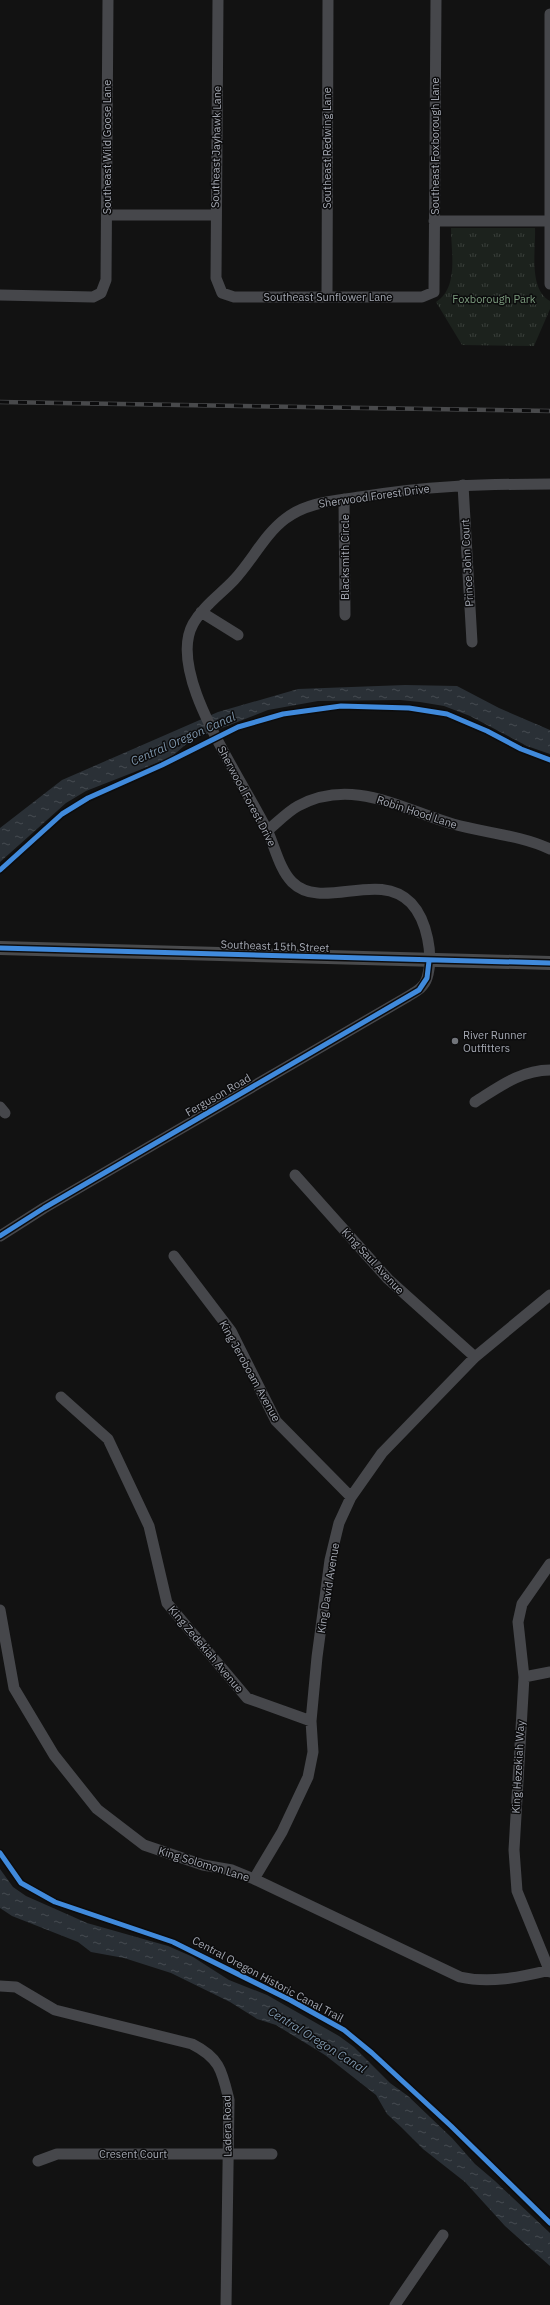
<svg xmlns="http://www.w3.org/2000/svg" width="550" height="2305" font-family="'IBM Plex Sans',sans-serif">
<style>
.grass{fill:url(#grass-tufts)}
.water{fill:url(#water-ripples)}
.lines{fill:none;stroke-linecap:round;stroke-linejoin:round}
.minor{stroke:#46474b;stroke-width:11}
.major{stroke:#494a4c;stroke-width:14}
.rail-casing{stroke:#48494b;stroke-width:4.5}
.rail{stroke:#0c0c0d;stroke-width:3;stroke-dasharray:9;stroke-linecap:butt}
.cycleway-casing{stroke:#0c0c0d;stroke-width:8}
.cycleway{stroke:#408adc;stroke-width:5}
.poi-dot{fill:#71747a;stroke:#0c0c0d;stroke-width:1.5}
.labels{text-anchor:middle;stroke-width:3;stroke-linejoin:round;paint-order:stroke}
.street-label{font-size:11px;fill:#a4a8b2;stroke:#0c0c0d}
.park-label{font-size:11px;fill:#7c9c7e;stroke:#0c0c0d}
.poi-label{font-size:11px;fill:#a4a8b2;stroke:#0c0c0d;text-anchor:start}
.water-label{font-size:12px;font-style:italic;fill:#7d95ab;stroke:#0c0c0d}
</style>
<defs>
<pattern id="grass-tufts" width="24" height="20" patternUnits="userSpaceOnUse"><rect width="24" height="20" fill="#1c221d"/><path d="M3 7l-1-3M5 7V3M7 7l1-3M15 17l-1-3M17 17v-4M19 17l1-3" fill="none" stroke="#3a3f3b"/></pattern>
<pattern id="water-ripples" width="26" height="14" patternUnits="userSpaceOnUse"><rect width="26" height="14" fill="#2a3036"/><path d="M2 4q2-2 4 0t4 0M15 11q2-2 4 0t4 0" fill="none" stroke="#464b51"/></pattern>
</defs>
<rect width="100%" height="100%" fill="#121212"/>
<path class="grass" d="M451 228H535C536 249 528 289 550 301V309L534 346 462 345 436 302C459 288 451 252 451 228Z"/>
<path class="water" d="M405 685 457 686 499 708 550 730V754L527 746 470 716 444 706 420 702 400 700 318 701 268 710 191 740 170 758 86 791 66 803 0 862V828L62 780 218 712 298 689Z
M0 1869 13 1887 26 1896 87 1923 168 1946 193 1957 229 1980 267 1995 339 2036 354 2047 390 2083 408 2096 452 2138 475 2164 495 2181 550 2233V2266L505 2226 465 2182 423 2149 401 2127 387 2114 376 2095 325 2055 276 2025 257 2019 230 2002 171 1973 124 1958 91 1952 78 1942 12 1916 0 1908Z"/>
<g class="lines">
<path class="minor" d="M218 0 216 278 222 293 234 297H422L434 292 436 0
M550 14V284
M107 215H216
M434 221H549
M0 295 93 297 101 293 106 280 108 0
M327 297 328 0
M463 485 472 642
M344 499 345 615
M201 612 238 635
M267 831C277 823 287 812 298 806 352 777 401 809 453 824 485 833 520 835 550 849
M475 1102C499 1087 521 1070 550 1070
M0 1107 5 1113
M295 1175 388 1279 475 1357
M0 1236 44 1208 407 997C415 992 424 988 427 978 434 956 427 920 411 903 378 869 322 912 292 882 280 870 275 848 268 832 257 810 244 789 232 767 213 733 172 662 193 624 203 606 221 594 234 580 252 561 264 535 285 519 307 502 334 501 360 497 423 486 486 484 550 484
M174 1256 231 1331 276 1421 351 1497
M61 1397 108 1439 149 1526 167 1603 247 1698 311 1721
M550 1564 522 1604 518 1622 524 1677 514 1850 517 1891 550 1972
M0 1610 14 1688 54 1755 97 1809 144 1845 203 1865 232 1870 254 1879 460 1977C490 1984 520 1977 550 1970
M524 1677 550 1672
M254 1879 282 1832 308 1777 313 1752 311 1721 317 1657 330 1560 339 1523 351 1497 382 1453 475 1357 550 1295
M0 1986 16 1987 55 2010 192 2044C220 2058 222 2071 229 2100L226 2305
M38 2161 57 2154H272
M395 2305 443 2235"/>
<path class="major" d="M0 948 550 963"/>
<defs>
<path id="rail" d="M0 402 550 411"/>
</defs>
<use href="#rail" class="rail-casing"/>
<use href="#rail" class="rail"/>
<defs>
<path id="cycleway" d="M0 870 62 814 88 798 162 765 238 727 283 714 341 706 409 708 447 714 487 731 521 749 550 760
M0 948 550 963
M0 1236 44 1208 419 990 427 978 429 961
M0 1853 21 1883 55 1902 173 1942 290 2000 344 2030 372 2053 451 2126 550 2223"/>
</defs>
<use href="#cycleway" class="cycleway-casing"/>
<use href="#cycleway" class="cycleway"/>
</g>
<circle class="poi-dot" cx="455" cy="1041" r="4"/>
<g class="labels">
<g class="street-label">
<text transform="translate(435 146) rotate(-90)" y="4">Southeast Foxborough Lane</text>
<text transform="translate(107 147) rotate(-90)" y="4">Southeast Wild Goose Lane</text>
<text transform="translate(216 147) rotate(-89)" y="4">Southeast Jayhawk Lane</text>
<text transform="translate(327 148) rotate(-90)" y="4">Southeast Redwing Lane</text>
<text x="328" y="301">Southeast Sunflower Lane</text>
<text transform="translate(374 496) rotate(-8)" y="4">Sherwood Forest Drive</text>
<text transform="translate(345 557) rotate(-90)" y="4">Blacksmith Circle</text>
<text transform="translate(467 563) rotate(-93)" y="4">Prince John Court</text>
<text transform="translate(247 796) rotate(62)" y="4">Sherwood Forest Drive</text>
<text transform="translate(417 812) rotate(18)" y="4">Robin Hood Lane</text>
<text transform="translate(275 946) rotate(2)" y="4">Southeast 15th Street</text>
<text transform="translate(218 1095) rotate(-30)" y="4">Ferguson Road</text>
<text transform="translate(373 1261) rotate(47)" y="4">King Saul Avenue</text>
<text transform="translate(250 1371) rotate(61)" y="4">King Jeroboam Avenue</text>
<text transform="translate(328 1588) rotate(-81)" y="4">King David Avenue</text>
<text transform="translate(206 1649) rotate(50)" y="4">King Zedekiah Avenue</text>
<text transform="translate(518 1767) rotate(-87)" y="4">King Hezekiah Way</text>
<text transform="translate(204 1864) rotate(17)" y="4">King Solomon Lane</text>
<text transform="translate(268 1979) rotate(28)" y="4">Central Oregon Historic Canal Trail</text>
<text transform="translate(227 2126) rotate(-91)" y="4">Ladera Road</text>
<text x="133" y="2158">Cresent Court</text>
</g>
<g class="park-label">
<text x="494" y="303">Foxborough Park</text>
</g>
<g class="poi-label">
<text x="463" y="1039">River Runner<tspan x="463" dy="13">Outfitters</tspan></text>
</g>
<g class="water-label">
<text transform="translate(183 739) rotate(-24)" y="4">Central Oregon Canal</text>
<text transform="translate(317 2040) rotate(32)" y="4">Central Oregon Canal</text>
</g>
</g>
</svg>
